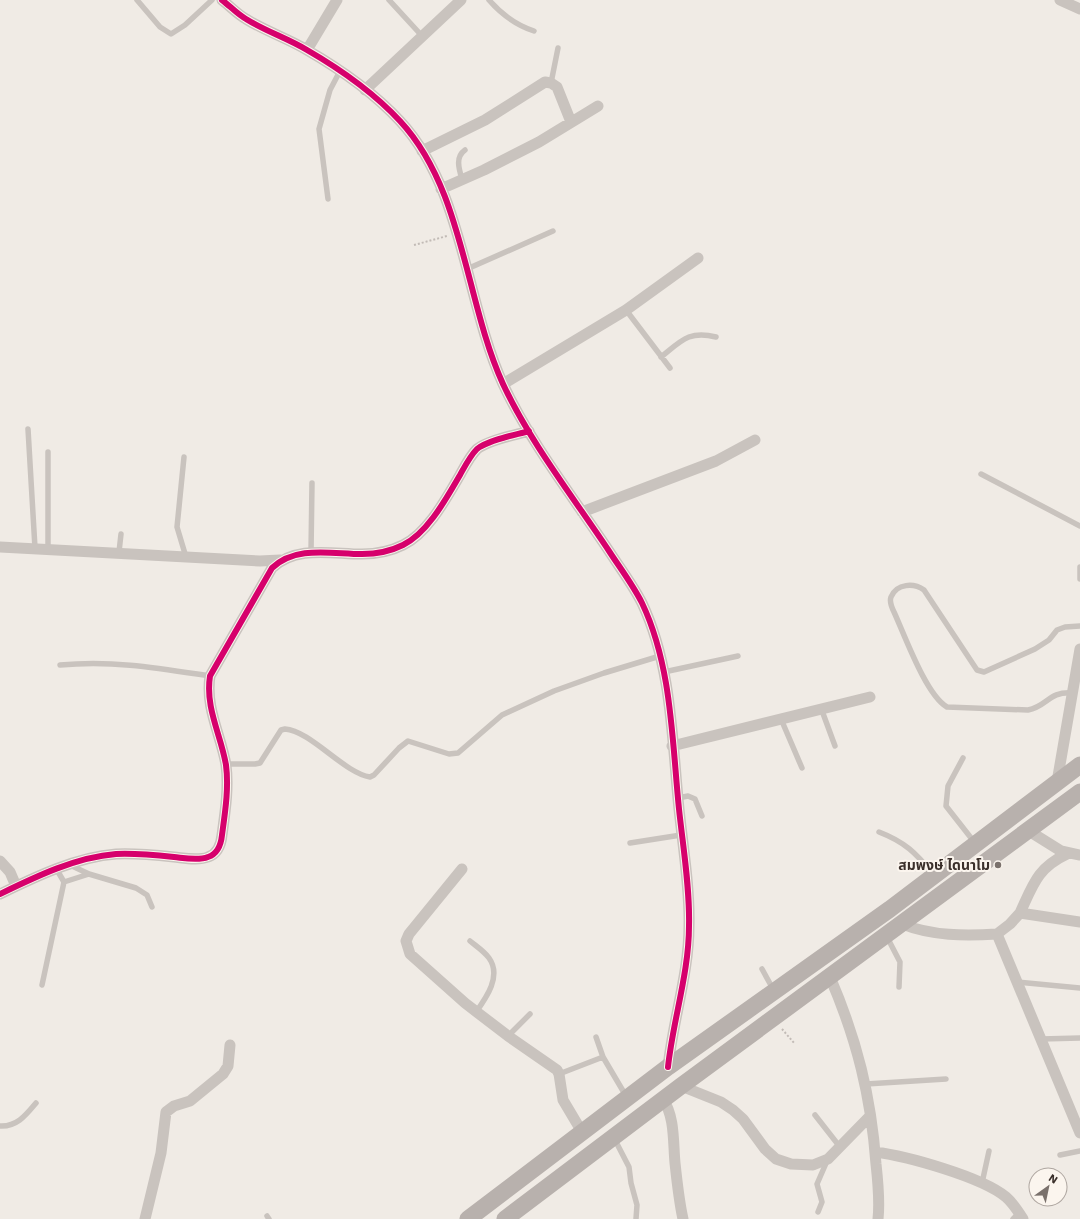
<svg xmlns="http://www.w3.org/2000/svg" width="1080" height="1219" font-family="'Work Sans','Noto Sans Thai',sans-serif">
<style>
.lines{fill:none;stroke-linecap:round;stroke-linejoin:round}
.path{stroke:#c2bbb6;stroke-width:2;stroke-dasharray:2 2;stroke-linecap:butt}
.lane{stroke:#c9c3be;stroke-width:5.5}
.street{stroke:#c9c3be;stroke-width:11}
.primary{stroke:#b8b1ad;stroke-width:17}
.cycleway-casing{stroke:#fbf5ee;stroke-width:8}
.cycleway{stroke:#d6006c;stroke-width:6}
.poi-dot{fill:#7a716c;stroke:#fbf5ee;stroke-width:1.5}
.labels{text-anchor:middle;stroke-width:4;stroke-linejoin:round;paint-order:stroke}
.poi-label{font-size:14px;font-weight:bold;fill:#3b302b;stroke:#fbf5ee;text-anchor:end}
</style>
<rect width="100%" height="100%" fill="#f0ebe5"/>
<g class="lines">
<path class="path" d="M414 245 447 236
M782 1029 795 1044"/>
<path class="lane" d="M137 0 160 27 171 34 185 25 212 0
M389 0 423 37
M489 0C502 15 516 25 534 31
M551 83 558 48
M462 179C459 169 455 157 465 150
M328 199 319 129 330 90 340 71
M467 269 553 231
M626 310 670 368
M661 357C681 341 689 330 716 337
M28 429 35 548
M48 452V549
M184 457 177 527 186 557
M981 474 1080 526
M119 552 121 534
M311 552 312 483
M1080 567V579
M60 665C113 660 158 668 210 676
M664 672 738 656
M1073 693C1048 691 1048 706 1028 710L947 707C926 695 905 636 894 612 892 608 889 602 891 597 897 583 914 583 924 590L977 670 984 672 1035 649 1049 640 1057 630 1065 627 1080 626
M821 708 835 746
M781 719 802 768
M963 758 948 786 946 806 975 843
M226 764H255L260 763 281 730 285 729C311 731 344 773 370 777L374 775 399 748 408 741 449 754 458 753 502 715 554 691 604 673 660 656
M678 798 688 796 695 799 702 816
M879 832C905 842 916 853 933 874
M630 843 681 835
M70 865 89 874 136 888 147 895 152 907
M64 882 89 874
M887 937 900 962 899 987
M470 941C476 946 484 951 489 958 502 976 486 998 476 1012
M762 969 773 989
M1017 982 1080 988
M42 985 64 882 57 870
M508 1036 530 1014
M1041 1039 1080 1038
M603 1057 626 1096
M559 1074 603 1057 596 1037
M866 1084 946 1079
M815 1115 840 1147
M0 1126C17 1127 26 1115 36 1103
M614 1138 629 1167 631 1183 637 1205 636 1219
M1060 1155 1080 1151
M982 1183 989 1151
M818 1212 822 1202 817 1184 827 1161
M267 1216 269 1219
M1013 1219 1019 1213"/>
<path class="street" d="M222 0C230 6 237 14 246 19 265 31 287 38 307 50 340 69 374 93 400 121 464 190 465 301 503 384 530 442 573 497 609 551 620 568 633 585 642 603 672 666 672 741 679 809 683 847 690 888 689 926 689 973 673 1020 668 1067
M1060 0 1080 9
M307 50 337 0
M365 90 461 0
M422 151 485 120 545 82 551 83 557 87 571 122
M441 189 484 170 539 142 598 106
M503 384 626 310 698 258
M582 512 716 461 755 440
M0 547 260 561 280 560
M672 746 870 697
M1057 782 1080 649
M1029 831 1061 851 1080 855
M0 861 10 872 16 886
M462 869 409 934 406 941 410 954 465 1003 508 1036 557 1070 559 1074 563 1100 582 1132
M0 894C35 877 76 857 116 854 135 853 155 855 174 857 184 858 198 861 208 857 217 854 221 845 222 835 225 813 229 788 226 765 221 735 205 708 210 676L272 568C296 545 332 554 362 554 376 554 391 551 403 545 428 533 447 497 460 475 465 466 470 456 477 449 488 440 515 435 529 431
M1020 913C1033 885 1037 868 1067 854
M902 924C932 936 965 936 997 934L1080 1133
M997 934 1010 924 1020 913 1080 922
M830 977C857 1040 871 1096 876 1164 878 1182 880 1201 878 1219
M681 1086 721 1102 733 1110 743 1119 765 1149 776 1159 791 1164 813 1165 828 1159 870 1116
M663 1099C675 1117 673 1142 675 1163 677 1182 679 1201 683 1219
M875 1152C907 1156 982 1177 1006 1197 1013 1203 1018 1211 1023 1219
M145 1219 161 1153 166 1112 174 1106 190 1101 223 1074 228 1066 230 1045"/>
<path class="primary" d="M468 1219 668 1067 890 909 1080 765
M505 1219 681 1086 1080 792"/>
<defs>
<path id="cycleway" d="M222 0C230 6 237 14 246 19 265 31 287 38 307 50 340 69 374 93 400 121 464 190 465 301 503 384 530 442 573 497 609 551 620 568 633 585 642 603 672 666 672 741 679 809 683 847 690 888 689 926 689 973 673 1020 668 1067
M0 894C35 877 76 857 116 854 135 853 155 855 174 857 184 858 198 861 208 857 217 854 221 845 222 835 225 813 229 788 226 765 221 735 205 708 210 676L272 568C296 545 332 554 362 554 376 554 391 551 403 545 428 533 447 497 460 475 465 466 470 456 477 449 488 440 515 435 529 431"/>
</defs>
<use href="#cycleway" class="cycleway-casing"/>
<use href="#cycleway" class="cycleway"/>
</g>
<circle class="poi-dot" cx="998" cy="865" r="4"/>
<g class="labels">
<g class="poi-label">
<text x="990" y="870">สมพงษ์ ไดนาโม</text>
</g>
</g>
<g transform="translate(1048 1187) rotate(33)"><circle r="19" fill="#fbf5ee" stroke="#aea6a0"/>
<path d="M0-3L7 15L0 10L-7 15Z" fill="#7a716c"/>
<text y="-6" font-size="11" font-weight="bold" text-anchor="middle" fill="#3b302b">N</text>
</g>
</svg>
